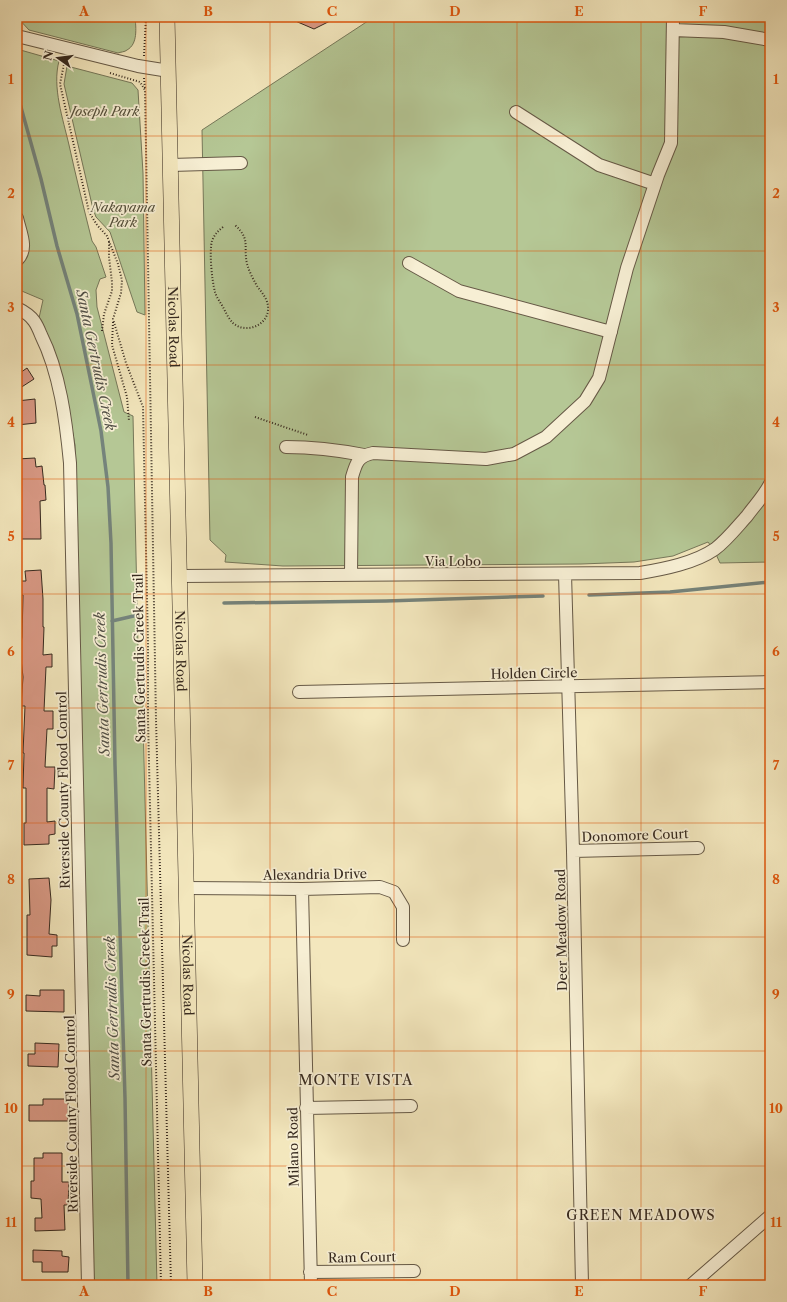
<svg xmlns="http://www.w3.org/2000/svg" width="787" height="1302" font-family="'Libre Caslon Text',serif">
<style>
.green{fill:#b5c795;stroke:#76785a}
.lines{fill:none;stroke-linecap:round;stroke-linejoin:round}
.stream{stroke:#75837b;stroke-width:3.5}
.building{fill:#d99985;stroke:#372a1f}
.minor-casing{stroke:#665946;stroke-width:14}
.major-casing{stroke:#372a1f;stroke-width:16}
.path{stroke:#372a1f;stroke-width:2;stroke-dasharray:1 2;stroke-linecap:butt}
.minor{stroke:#f7efd4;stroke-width:12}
.major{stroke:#f3e7bd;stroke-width:15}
.grid{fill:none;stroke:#df570d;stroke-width:1;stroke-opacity:0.55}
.labels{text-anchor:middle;stroke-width:3.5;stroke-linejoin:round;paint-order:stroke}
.park-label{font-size:13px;font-style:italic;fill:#56513c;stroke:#f7efd4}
.street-label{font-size:13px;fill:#372a1f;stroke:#f7efd4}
.water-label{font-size:14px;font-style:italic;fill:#514f46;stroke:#f7efd4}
.neighbourhood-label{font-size:14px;letter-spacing:1px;fill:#372a1f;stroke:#f7efd4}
.neatline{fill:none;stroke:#df570d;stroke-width:1.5}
.grid-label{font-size:13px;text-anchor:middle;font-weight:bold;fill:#df570d}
</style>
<rect width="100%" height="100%" fill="#f3e7bd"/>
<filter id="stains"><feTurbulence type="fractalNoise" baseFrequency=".005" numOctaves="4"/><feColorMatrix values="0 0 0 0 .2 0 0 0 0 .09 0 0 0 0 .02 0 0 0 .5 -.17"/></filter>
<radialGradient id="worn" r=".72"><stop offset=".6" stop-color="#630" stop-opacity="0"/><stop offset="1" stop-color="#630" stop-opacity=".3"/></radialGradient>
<path class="green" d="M17 17H135C136 28 138 44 127 50 125 52 120 52 118 53L29 30Z
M374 17H770V562L720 563 714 550 708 542 673 556 634 562 581 564 283 566 225 562 226 555 210 540 202 130Z
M17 49 59 61C52 87 63 119 69 145 76 177 84 209 92 241L96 247 106 277 100 279 96 290 97 307 124 412 133 416 138 648H143V720L157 1285H92L78 650 75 445 67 402 49 339 39 318 43 300 17 289V264L26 249 17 210Z
M67 66 132 83 138 90 143 173 145 315 137 312 110 232 96 217 93 209 64 84Z"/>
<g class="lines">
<path class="stream" d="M17 93 41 179 57 246 77 314 101 431 108 487 111 543 115 765 125 1098 128 1285
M589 595 670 592 770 582
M224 603 386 601 543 596
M112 621 138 615"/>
</g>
<path class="building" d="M286 17H338L314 29Z
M27 368 34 379 17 390V375Z
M35 399 36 423 17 425V401Z
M35 458 36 467 42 466 44 485H45L46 500 40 501 41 539H20L19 502H17V459Z
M41 570 43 599V627H44L43 655 52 654V667H46L44 711H53V729H47L45 767H55L54 789 47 788V822L55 821V834L49 835V844L24 845V823H26V788H23L24 753H23L25 706H21L23 677 20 650 22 637 23 595H19V581H26L25 571Z
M49 878 51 900 49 934 57 935V946H52V957L27 955V915H30L29 879Z
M40 990H64V1012L26 1011V995L40 996Z
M35 1043 59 1044 58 1067 28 1066V1054H35Z
M43 1099H68V1121H29V1105H43Z
M43 1153H62V1182H69L68 1205H64L65 1230 35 1231V1218H42L41 1199 31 1198V1181H34V1158H43Z
M33 1250 62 1251V1256L69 1257 68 1272H42V1262H33Z"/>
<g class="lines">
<defs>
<path id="minor" d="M673 30 724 32 770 40
M17 36 138 66 169 71
M516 112 599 165 655 184
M171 165 241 163
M17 218C20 232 29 249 17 260
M409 263 459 291 611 332
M17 308C23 311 30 315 34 321 37 325 39 330 41 335 60 373 66 421 70 463L88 1285
M286 447C313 447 338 450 364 455
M565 574 573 851 582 1285
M351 575 352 477C356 463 358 456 373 453L486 459 514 454 546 437 585 401 599 378 627 268 658 175 671 143 673 17
M180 576 640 573C664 569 695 563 715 549 727 540 737 527 747 516 755 505 764 496 770 484
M299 692 770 682
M573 851 698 848
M186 888 302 889 380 887 394 892 403 907V940
M302 889 311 1285
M306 1108 411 1106
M310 1272 414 1271
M691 1285 770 1216"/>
<g id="major">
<path id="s1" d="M167 17 195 1285"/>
</g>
</defs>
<use href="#minor" class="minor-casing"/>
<use href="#major" class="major-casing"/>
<path class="path" d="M144 56 146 17
M65 59 60 84 89 212 97 225 107 236 118 264 122 280 121 293 113 319 126 363 143 407 148 644V719L161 1285
M110 73 140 82 145 90 156 720 171 1285
M144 78 145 88
M223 227C218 231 214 235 212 241 209 252 212 281 215 292 217 299 222 304 225 311 227 315 230 320 233 323 245 334 267 326 268 310 269 300 262 293 257 286 253 279 249 271 247 264 243 245 251 240 235 225
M113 322 112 345 127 397 129 421
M102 331 104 314 112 291V282L109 257V241
M255 417 308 435"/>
<use href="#minor" class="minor"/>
<use href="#major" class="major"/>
</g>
<path class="grid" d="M146 17V1285M270 17V1285M394 17V1285M517 17V1285M641 17V1285M17 136H770M17 251H770M17 365H770M17 479H770M17 594H770M17 708H770M17 823H770M17 937H770M17 1051H770M17 1166H770"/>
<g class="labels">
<g class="park-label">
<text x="105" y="116">Joseph Park</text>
<text x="123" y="212">Nakayama<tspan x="123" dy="15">Park</tspan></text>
</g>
<g class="street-label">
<text dy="5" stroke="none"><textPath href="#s1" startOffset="310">Nicolas Road</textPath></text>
<text x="453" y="566">Via Lobo</text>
<text dy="5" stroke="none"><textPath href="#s1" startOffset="634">Nicolas Road</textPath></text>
<text transform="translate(139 658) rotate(-91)" y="5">Santa Gertrudis Creek Trail</text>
<text transform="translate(534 673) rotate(-1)" y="5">Holden Circle</text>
<text transform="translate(63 790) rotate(-91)" y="5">Riverside County Flood Control</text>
<text transform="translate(635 835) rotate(-2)" y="5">Donomore Court</text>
<text transform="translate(315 874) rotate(-1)" y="5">Alexandria Drive</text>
<text transform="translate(561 930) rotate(-91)" y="5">Deer Meadow Road</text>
<text dy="5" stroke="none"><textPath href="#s1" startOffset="958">Nicolas Road</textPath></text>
<text transform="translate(145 982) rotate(-91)" y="5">Santa Gertrudis Creek Trail</text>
<text transform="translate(71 1114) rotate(-91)" y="5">Riverside County Flood Control</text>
<text transform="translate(293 1147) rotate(-91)" y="5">Milano Road</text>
<text transform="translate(362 1257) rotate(-1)" y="5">Ram Court</text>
</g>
<g class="water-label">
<text transform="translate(96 360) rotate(78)" y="5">Santa Gertrudis Creek</text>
<text transform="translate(102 684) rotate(-92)" y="5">Santa Gertrudis Creek</text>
<text transform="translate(112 1008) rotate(-92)" y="5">Santa Gertrudis Creek</text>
</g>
<g class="neighbourhood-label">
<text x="356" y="1085">MONTE VISTA</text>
<text x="641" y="1220">GREEN MEADOWS</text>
</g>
</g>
<rect width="787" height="1302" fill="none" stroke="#f3e7bd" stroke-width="44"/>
<g transform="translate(58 58) rotate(284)" stroke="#f7efd4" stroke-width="3" paint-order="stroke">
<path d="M0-3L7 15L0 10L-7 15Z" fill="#372a1f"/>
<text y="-6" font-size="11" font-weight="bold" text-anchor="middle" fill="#372a1f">N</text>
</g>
<rect x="22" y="22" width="743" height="1258" class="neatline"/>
<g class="grid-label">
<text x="84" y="16">A</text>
<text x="208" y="16">B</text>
<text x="332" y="16">C</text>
<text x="455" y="16">D</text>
<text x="579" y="16">E</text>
<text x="703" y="16">F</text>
<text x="11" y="84">1</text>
<text x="776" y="84">1</text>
<text x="11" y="198">2</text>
<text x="776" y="198">2</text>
<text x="11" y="312">3</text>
<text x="776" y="312">3</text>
<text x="11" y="427">4</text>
<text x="776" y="427">4</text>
<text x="11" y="541">5</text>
<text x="776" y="541">5</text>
<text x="11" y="656">6</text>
<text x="776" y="656">6</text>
<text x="11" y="770">7</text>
<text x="776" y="770">7</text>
<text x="11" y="884">8</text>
<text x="776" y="884">8</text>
<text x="11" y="999">9</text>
<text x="776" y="999">9</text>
<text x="11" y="1113">10</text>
<text x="776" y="1113">10</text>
<text x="11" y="1227">11</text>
<text x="776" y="1227">11</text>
<text x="84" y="1296">A</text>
<text x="208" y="1296">B</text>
<text x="332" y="1296">C</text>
<text x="455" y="1296">D</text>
<text x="579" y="1296">E</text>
<text x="703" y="1296">F</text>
</g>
<rect width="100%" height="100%" filter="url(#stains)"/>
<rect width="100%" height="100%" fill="url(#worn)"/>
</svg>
